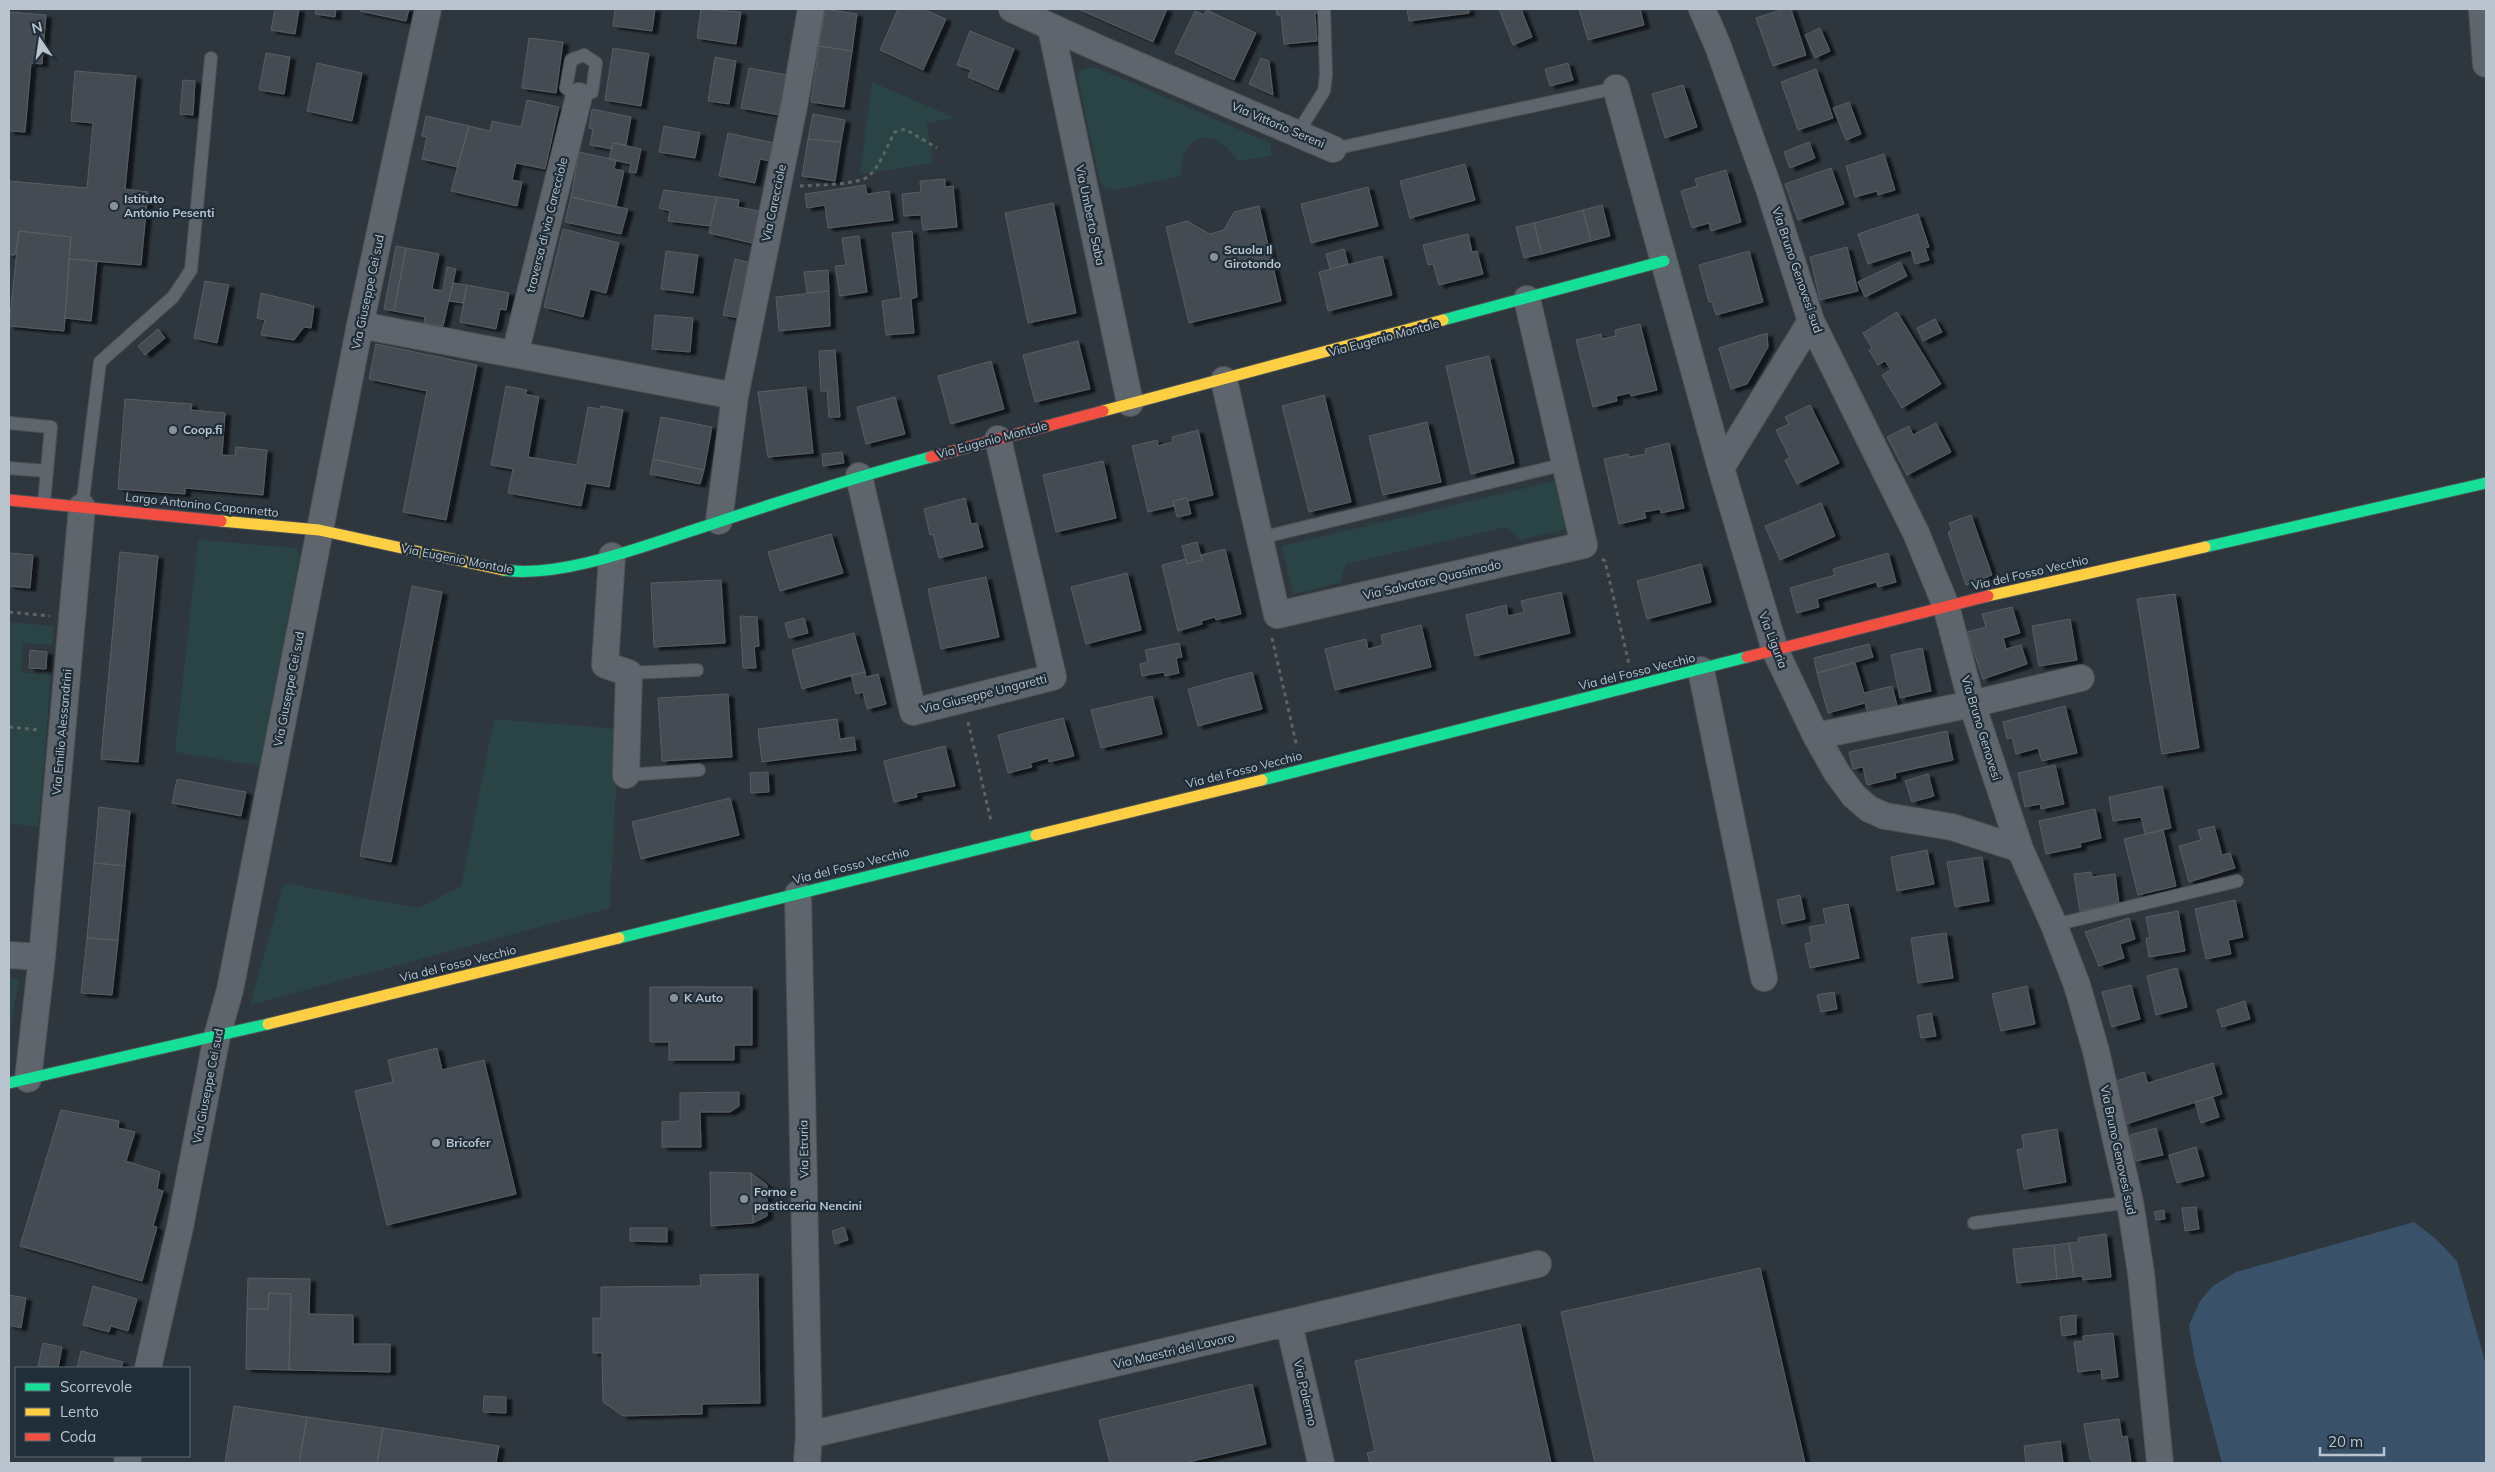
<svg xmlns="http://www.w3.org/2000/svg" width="2495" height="1472" font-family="Mulish,sans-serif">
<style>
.green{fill:#2a4445}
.water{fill:#395269}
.building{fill:#454c52;stroke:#565e65;filter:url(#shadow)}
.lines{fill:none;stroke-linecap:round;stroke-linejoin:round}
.lane-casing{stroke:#4d5258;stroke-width:14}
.street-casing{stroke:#4d5258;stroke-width:28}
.fast-casing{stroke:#4d5258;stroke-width:13}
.slow-casing{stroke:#4d5258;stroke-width:13}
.jam-casing{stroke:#4d5258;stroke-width:13}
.path{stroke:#5c6469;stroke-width:3;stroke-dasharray:4 4;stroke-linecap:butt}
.lane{stroke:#5e656c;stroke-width:12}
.street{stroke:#5e656c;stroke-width:26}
.fast{stroke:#16e098;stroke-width:11}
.slow{stroke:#ffcf43;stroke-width:11}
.jam{stroke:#f24e42;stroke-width:11}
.poi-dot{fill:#88929c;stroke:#202e3a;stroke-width:2}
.labels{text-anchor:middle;stroke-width:4.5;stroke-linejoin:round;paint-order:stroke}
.street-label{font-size:12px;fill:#b9c4ce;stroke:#202e3a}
.poi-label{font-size:12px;font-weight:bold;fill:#b9c4ce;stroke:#202e3a;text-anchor:start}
</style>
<defs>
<filter id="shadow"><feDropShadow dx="5.5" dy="3" stdDeviation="1" flood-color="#0009"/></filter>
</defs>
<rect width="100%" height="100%" fill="#2e363e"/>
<path class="green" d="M1092 67 1105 71 1270 143 1272 156 1238 161C1227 146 1208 126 1189 146 1182 154 1182 166 1180 176L1116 190 1104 188 1100 181 1078 79 1080 71Z
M872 82 955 118 927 123 933 163 860 174Z
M1555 481 1566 529 1520 540 1507 527 1346 564 1340 583 1293 594 1282 546Z
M198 540 296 548 300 556 260 766 175 752Z
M9 622 54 626 52 645 23 643 21 672 51 675 39 826 9 824Z
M494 719 619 729 610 908 250 1005 284 883 418 908 461 886Z
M9 978 19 979 9 1040Z"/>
<path class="water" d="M2414 1222 2436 1239 2457 1261 2486 1365V1463H2222L2195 1361 2189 1325 2200 1301 2213 1286 2236 1272Z"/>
<path class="building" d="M275 9H299L295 34 271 30Z
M316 9H336L335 17 315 14Z
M360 9H409L406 21 360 11Z
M615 9H655L652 31 613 26Z
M701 9 741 12 736 44 697 38Z
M825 9 857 14 852 51 819 46Z
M898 9H923L946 19 923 70 880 50Z
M1078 9H1167L1153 42Z
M1276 9H1318V13H1315L1317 41 1284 44 1281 15H1277Z
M1407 9H1469V13L1409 21Z
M1499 9H1521L1532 37 1513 45Z
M1579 9H1640L1644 25 1588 40Z
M1784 9H1791L1806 55 1773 66 1756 18Z
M1207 10 1256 33 1234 80 1175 53 1195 11 1204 15Z
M9 12 46 15 42 64 31 63 25 132 9 131Z
M1820 28 1830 51 1815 58 1805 35Z
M970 31 1014 49 998 90 968 77 971 70 957 65Z
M529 38 563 42 556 93 522 88Z
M819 46 852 51 844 107 811 102Z
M613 48 649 54 641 106 605 100Z
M266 53 290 57 284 94 259 90Z
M715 57 736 61 729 104 708 101Z
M1261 58 1269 61 1273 95 1249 84Z
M317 63 362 73 352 121 307 111Z
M1568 63 1573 80 1550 86 1545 69Z
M749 68 787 75 779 115 741 108Z
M1816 69 1833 118 1798 130 1781 82Z
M75 71 136 76 125 189 148 192 141 265 69 259 71 237 19 231 15 255H9V181L87 188 93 123 71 121Z
M183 80 195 81 193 115 180 114Z
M1683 85 1697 127 1665 138 1652 94Z
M527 100 559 107 545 169 516 163 512 180 522 182 517 206 451 191 469 126 490 131 492 121 521 127Z
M1849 102 1861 134 1846 140 1833 108Z
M592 109 631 117 626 145 613 143 612 149 590 145 593 129 589 128Z
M813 114 845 120 841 142 808 139Z
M426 116 469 126 457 167 422 159 427 137 422 136Z
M664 126 700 133 695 158 659 152Z
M728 133 774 143 770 161 760 159 755 183 719 176Z
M808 139 841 142 835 181 802 176Z
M1809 142 1815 158 1790 168 1784 152Z
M613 143 641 149 636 173 629 172 631 164 609 159Z
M579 152 616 160 614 169 624 171 616 207 571 197Z
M1884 154 1895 190 1878 195 1877 191 1855 197 1846 166Z
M1465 164 1475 200 1410 218 1400 181Z
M1831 168 1844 204 1798 220 1785 184Z
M1726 170 1741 222 1711 231 1709 223 1692 228 1681 191 1697 186 1695 179Z
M945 179V187L953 186 957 227 923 230 921 215 904 216 902 194 921 192 920 181Z
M865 185 867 194 889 191 893 220 828 228 825 205 807 208 805 194Z
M1368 187 1378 226 1311 243 1301 204Z
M664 190 717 197 710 226 668 221 670 211 659 208Z
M571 197 628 209 621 234 565 222Z
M717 197 739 200 738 207 764 212 756 244 709 233Z
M1053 203 1076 313 1028 323 1005 213Z
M1602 205 1610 236 1591 241 1583 210Z
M1259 206 1281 301 1189 323 1166 227 1187 221 1210 234 1224 230 1234 212Z
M1583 210 1591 241 1542 254 1534 223Z
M1918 214 1929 247 1925 248 1929 260 1915 264 1911 250 1868 264 1858 234Z
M1534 223 1542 254 1524 258 1516 227Z
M563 229 619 243 606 293 590 289 583 317 544 307Z
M19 231 71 237 64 331 9 326Z
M912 231 917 297 911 299 914 333 886 335 882 301 901 298 892 233Z
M1468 234 1472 252 1477 251 1483 274 1439 285 1433 264 1428 265 1423 245Z
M859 236 867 292 840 296 835 266 846 265 842 238Z
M396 246 406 248 394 311 384 309Z
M1847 247 1858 291 1820 300 1810 257Z
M406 248 439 254 432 289 443 291 447 267 456 269 443 326 424 323 425 317 394 311Z
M1344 249 1348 264 1330 269 1326 254Z
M666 251 698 255 693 293 661 289Z
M1749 251 1763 302 1716 315 1712 302H1709L1699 265Z
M1382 256 1392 295 1328 311 1319 272Z
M69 259 97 261 91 321 65 318Z
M735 259 751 263 739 318 723 315Z
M1900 262 1907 276 1865 297 1858 282Z
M828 270 829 291 807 293 804 272Z
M205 281 229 285 217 343 194 338Z
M453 283 467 285 463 303 449 301Z
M467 285 509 293 506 310 500 309 496 329 460 322Z
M829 291 830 326 779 331 776 297Z
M261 293 314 306 311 328 304 327 294 340 261 335 265 320 257 318Z
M1897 312 1941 384 1902 408 1882 375 1891 370 1885 361 1878 365 1869 350 1872 348 1863 333Z
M655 315 693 318 690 352 652 349Z
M1935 319 1942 332 1923 341 1917 328Z
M1640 324 1657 390 1631 396 1630 393 1616 396 1617 401 1593 407 1576 340 1601 334 1602 339 1616 336 1615 330Z
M158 329 165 338 145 355 138 346Z
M1767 333 1768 347 1747 384 1731 389 1719 348Z
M1078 341 1090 389 1035 402 1023 355Z
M376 344 477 365 446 520 403 512 427 391 369 379Z
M835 350 840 417H829L827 391H821L819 351Z
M1489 356 1514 463 1471 474 1446 366Z
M991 361 1004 409 951 424 938 376Z
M506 386 527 390 525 394 539 397 528 457 577 465 588 407 600 409 601 406 623 410 609 487 586 483 581 506 508 493 513 469 491 465Z
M806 387 813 453 768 457 758 392Z
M1324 395 1351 502 1309 512 1282 406Z
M895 397 905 434 866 444 857 407Z
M125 399 192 404 191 410 225 413 222 455 235 456 236 447 267 450 263 495 185 488V494L118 489Z
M1810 405 1839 463 1797 484 1785 460 1790 458 1776 430 1789 424 1785 417Z
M661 417 712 427 704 470 653 459Z
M1427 422 1441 482 1383 495 1369 436Z
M1936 423 1951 452 1907 475 1887 437 1909 426 1913 435Z
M1198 430 1213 495 1188 501 1187 498 1173 501 1174 506 1148 512 1132 446 1157 440 1158 446 1173 442 1172 437Z
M1669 443 1684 508 1661 513 1660 509 1644 512 1646 518 1619 524 1604 459 1628 454 1629 457 1646 454 1645 449Z
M842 452 844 463 823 466 822 454Z
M653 459 704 470 700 484 650 474Z
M1103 461 1116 518 1056 532 1043 475Z
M965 498 971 524 977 523 983 547 939 558 933 534 930 535 924 509Z
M1187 498 1191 514 1177 517 1173 501Z
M1821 503 1835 536 1780 560 1765 526Z
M1971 515 1992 575 1966 585 1948 532 1952 530 1949 523Z
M831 534 843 573 780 591 768 552Z
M1197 542 1202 560 1187 564 1182 546Z
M1225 549 1241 614 1216 620 1215 617 1201 621 1202 624 1178 631 1162 565 1186 559 1187 564 1202 560 1201 555Z
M120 552 158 556 138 762 101 759Z
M9 553 33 555 30 588 9 586Z
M1888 553 1896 582 1878 587 1876 582 1817 599 1819 607 1797 613 1790 588 1835 575 1833 569Z
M1701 564 1711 602 1647 619 1637 581Z
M1127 573 1141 630 1086 644 1071 587Z
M986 577 999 637 941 649 928 589Z
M721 580 725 643 654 647 651 583Z
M412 586 442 592 391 862 360 856Z
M1561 592 1570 633 1475 656 1466 615 1506 605 1508 616 1524 612 1521 601Z
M2175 594 2199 748 2162 754 2137 599Z
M2012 607 2020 633 2003 638 2006 649 2021 645 2027 664 1983 679 1967 632 1986 627 1982 614Z
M740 616 757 617 759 646 754 647 756 668H743Z
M804 618 808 633 789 638 785 623Z
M2070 619 2077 660 2039 666 2032 626Z
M1421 625 1431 667 1335 690 1325 649 1366 639 1368 649 1383 645 1381 635Z
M854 633 865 672 802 689 792 650Z
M1179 643 1182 657 1176 658 1179 673 1165 676 1164 672 1142 676 1140 664 1148 662 1145 650Z
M1869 644 1873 657 1817 673 1814 658Z
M1922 648 1931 691 1900 698 1891 655Z
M30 650 47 652 46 669 29 668Z
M1855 663 1864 693 1892 686 1898 709 1869 717 1865 703 1828 713 1817 673Z
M865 672 866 677 878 674 886 704 867 709 863 692 856 694 851 675Z
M1252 672 1262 709 1198 726 1188 689Z
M728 694 732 757 662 761 658 698Z
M1152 696 1162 734 1101 748 1091 710Z
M2065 706 2077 753 2042 761 2038 748 2016 754 2012 738 2007 739 2003 722Z
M1063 718 1074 756 1049 762 1048 758 1030 763 1032 767 1008 773 998 735Z
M837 719 840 739 854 737 856 750 762 762 758 729Z
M1947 731 1953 760 1895 773 1896 778 1867 785 1863 767 1853 769 1849 752Z
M945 746 955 786 916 793 917 797 894 802 884 761Z
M2055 765 2064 804 2041 809 2040 804 2025 807 2018 773Z
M768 772 769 792 751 793 750 773Z
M1928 774 1934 796 1912 802 1905 781Z
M177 779 246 792 241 816 172 803Z
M2162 786 2171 828 2145 834 2141 817 2113 821 2109 797Z
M730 798 739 835 641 859 632 822Z
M99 807 130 811 125 866 94 863Z
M2095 809 2101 838 2080 843 2081 847 2046 854 2039 821Z
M2214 826 2222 855 2230 853 2235 868 2189 882 2179 846 2201 840 2198 830Z
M2163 830 2176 886 2138 895 2124 839Z
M1927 850 1934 884 1897 891 1891 857Z
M1982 857 1989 901 1955 907 1947 862Z
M94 863 125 866 118 940 87 938Z
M2091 872 2092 877 2115 874 2119 904 2080 911 2074 874Z
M1800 895 1805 919 1782 924 1777 900Z
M2235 900 2243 937 2228 940 2231 954 2206 959 2195 909Z
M1848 904 1859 958 1810 968 1805 944 1812 942 1809 927 1826 924 1823 909Z
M2178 911 2185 951 2149 957 2146 938H2150L2146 917Z
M2129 918 2135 939 2120 944 2124 958 2099 966 2085 932Z
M1946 933 1953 978 1918 983 1911 938Z
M87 938 118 940 112 995 81 993Z
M2177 968 2187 1007 2156 1015 2147 976Z
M2131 985 2140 1019 2112 1027 2102 992Z
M2027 986 2035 1024 2001 1031 1992 994Z
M650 987H752V1045H734V1060H669V1042H650Z
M1834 992 1837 1009 1821 1012 1817 995Z
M2245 1001 2250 1019 2222 1027 2217 1010Z
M1931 1013 1936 1036 1921 1038 1917 1016Z
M437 1048 442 1070 484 1060 516 1194 387 1225 355 1091 393 1082 388 1060Z
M2213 1063 2222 1094 2126 1124 2113 1082 2144 1072 2148 1083Z
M739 1092V1106L730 1112H700L701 1147H662V1122L680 1121V1093Z
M2213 1097 2219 1117 2201 1123 2195 1102Z
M61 1110 119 1121 118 1128 135 1132 126 1161 160 1172 157 1189 163 1191 153 1226 157 1227 142 1281 20 1246Z
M2156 1128 2163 1155 2136 1161 2130 1135Z
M2057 1129 2066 1182 2024 1189 2017 1150 2024 1148 2022 1135Z
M2196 1147 2204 1176 2177 1183 2169 1155Z
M710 1172 751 1173 753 1223 711 1226Z
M751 1173 767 1185V1216L753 1223Z
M2196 1207 2199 1229 2185 1231 2182 1208Z
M2164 1210 2165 1219 2156 1220 2154 1212Z
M844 1227 848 1240 835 1244 832 1231Z
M630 1228H667V1242L630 1241Z
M2106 1234 2111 1277 2083 1280 2082 1276 2074 1277 2069 1243 2079 1242 2078 1238Z
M2069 1243 2074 1277 2057 1279 2054 1245Z
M2054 1245 2057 1279 2017 1283 2013 1249Z
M1760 1268 1805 1463H1595L1561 1312Z
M758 1274 760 1403 702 1404V1414L623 1416 603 1402 602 1353H593V1318H601V1287L701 1286 700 1275Z
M248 1278 310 1279 309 1314 353 1315V1344H390V1372L289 1370 291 1294 269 1293 268 1309H247Z
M93 1286 137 1299 128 1331 111 1326 109 1332 83 1325Z
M269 1293 291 1294 289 1370 246 1369 247 1309H268Z
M9 1295 26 1298 21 1328 9 1325Z
M2076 1315V1334L2062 1336 2060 1317Z
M1520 1324 1551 1463H1370L1367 1453 1375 1451 1355 1361Z
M2113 1333 2118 1377 2102 1379 2101 1369 2078 1372 2074 1342 2084 1341 2083 1336Z
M43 1343 62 1347 58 1368 38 1366Z
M81 1351 123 1362 121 1368H77Z
M1252 1384 1266 1444 1184 1463H1110L1099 1420Z
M484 1396 506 1397V1413L483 1412Z
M234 1406 307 1417 299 1463H225Z
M307 1417 383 1428 377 1463H299Z
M2119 1419 2122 1437 2127 1436 2131 1463H2092V1459H2090L2084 1424Z
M383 1428 499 1446 496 1463H377Z
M2060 1441 2063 1463H2026L2024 1446Z"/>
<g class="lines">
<defs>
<path id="lane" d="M584 55 596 63 592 92 579 96 566 88 571 60Z
M1297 134 1324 91 1326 75 1324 9
M1333 149 1616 88
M9 423 51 427 44 503
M9 468 47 471
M82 507 100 362 173 297 191 270 211 58
M1260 538 1565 464
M629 673 697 670
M626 775 699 770
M2054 925 2237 881
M1974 1223 2130 1202"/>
<path id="street" d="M1012 9 1100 49 1333 149
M1702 9 1718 46 1769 189 1811 321 1916 533 1946 606 1972 704 2020 849 2054 925 2077 985 2096 1051 2130 1202 2141 1273 2160 1463
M2482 9 2486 64
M1051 28 1130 403
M1616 88 1721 468
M1811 321 1721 468 1775 650 1816 736 1837 773 1854 796 1869 809 1885 816 1952 827 2020 849
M360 325 735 396
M515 354 579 96
M1224 380 1277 615 1584 545 1527 299
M859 476 913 712 1053 677 998 439
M719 521 735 396 794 106 811 9
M612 556 605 665 629 673 626 775
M1701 670 1764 978
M1816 736 1972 704 2081 678
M798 894 809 1435 807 1463
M9 955 42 957
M28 1079 42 957 82 507
M1289 1324 1321 1463
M148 1368 180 1227 217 1036 230 990 360 325 428 9
M809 1435 1538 1264
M127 1463 128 1456"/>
<path id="fast" d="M1443 320 1664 261
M2205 547 2486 483
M503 570C562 579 649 544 706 526 781 501 855 477 931 457
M1262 780 1747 657
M619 938 1036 835
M9 1083 268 1024"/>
<path id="slow" d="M1103 411 1443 320
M221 521 319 530 503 570
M1988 596 2205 547
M1036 835 1262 780
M268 1024 619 938"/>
<path id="jam" d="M931 457 1103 411
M9 500 221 521
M1747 657 1988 596"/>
</defs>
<use href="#lane" class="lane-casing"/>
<use href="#street" class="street-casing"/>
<use href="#fast" class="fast-casing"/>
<use href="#slow" class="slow-casing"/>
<use href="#jam" class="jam-casing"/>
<path class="path" d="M800 186C815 185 859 185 869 176 881 164 887 146 895 132L905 129 937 148
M1602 559 1605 561 1629 664
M9 612 50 616
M1272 638 1297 747
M968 722 991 821
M9 727 39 730"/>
<use href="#lane" class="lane"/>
<use href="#street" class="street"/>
<use href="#fast" class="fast"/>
<use href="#slow" class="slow"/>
<use href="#jam" class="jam"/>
</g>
<g class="poi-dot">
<circle cx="114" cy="206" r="5"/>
<circle cx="1214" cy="257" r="5"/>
<circle cx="173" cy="430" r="5"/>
<circle cx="674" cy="998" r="5"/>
<circle cx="436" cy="1143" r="5"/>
<circle cx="744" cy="1199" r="5"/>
</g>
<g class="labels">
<g class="street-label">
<text transform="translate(1278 125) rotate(23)" y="4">Via Vittorio Sereni</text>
<text transform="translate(774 203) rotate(-78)" y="4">Via Carecciole</text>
<text transform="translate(1090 215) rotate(78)" y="4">Via Umberto Saba</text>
<text transform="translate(547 225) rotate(-76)" y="4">traversa di via Carecciole</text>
<text transform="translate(1797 270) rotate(71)" y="4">Via Bruno Genovesi sud</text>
<text transform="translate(368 292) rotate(-78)" y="4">Via Giuseppe Cei sud</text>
<text transform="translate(1384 338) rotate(-15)" y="4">Via Eugenio Montale</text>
<text transform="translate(992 440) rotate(-15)" y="4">Via Eugenio Montale</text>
<text transform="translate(202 505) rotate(6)" y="4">Largo Antonino Caponnetto</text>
<text transform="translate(457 559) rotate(11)" y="4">Via Eugenio Montale</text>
<text transform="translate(2030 573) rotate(-13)" y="4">Via del Fosso Vecchio</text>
<text transform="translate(1432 580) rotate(-13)" y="4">Via Salvatore Quasimodo</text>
<text transform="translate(1773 640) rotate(69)" y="4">Via Liguria</text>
<text transform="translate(1637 672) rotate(-14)" y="4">Via del Fosso Vecchio</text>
<text transform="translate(289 689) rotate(-79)" y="4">Via Giuseppe Cei sud</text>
<text transform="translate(984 694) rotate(-14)" y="4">Via Giuseppe Ungaretti</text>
<text transform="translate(1981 728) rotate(73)" y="4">Via Bruno Genovesi</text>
<text transform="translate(62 732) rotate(-85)" y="4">Via Emilio Alessandrini</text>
<text transform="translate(1244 770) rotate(-14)" y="4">Via del Fosso Vecchio</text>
<text transform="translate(851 866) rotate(-14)" y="4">Via del Fosso Vecchio</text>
<text transform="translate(458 964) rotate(-14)" y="4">Via del Fosso Vecchio</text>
<text transform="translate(208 1086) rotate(-79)" y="4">Via Giuseppe Cei sud</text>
<text transform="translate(804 1149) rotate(-91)" y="4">Via Etruria</text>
<text transform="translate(2118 1150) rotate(78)" y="4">Via Bruno Genovesi sud</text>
<text transform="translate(1174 1351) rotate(-13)" y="4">Via Maestri del Lavoro</text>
<text transform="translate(1305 1393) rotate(77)" y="4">Via Palermo</text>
</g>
<g class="poi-label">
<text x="124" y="203">Istituto<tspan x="124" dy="14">Antonio Pesenti</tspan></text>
<text x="1224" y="254">Scuola Il<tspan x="1224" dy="14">Girotondo</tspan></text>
<text x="183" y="434">Coop.fi</text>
<text x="684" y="1002">K Auto</text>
<text x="446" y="1147">Bricofer</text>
<text x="754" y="1196">Forno e<tspan x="754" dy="14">pasticceria Nencini</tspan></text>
</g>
</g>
<rect width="2495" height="1472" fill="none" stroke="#b9c4ce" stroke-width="20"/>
<rect x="15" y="1367" width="175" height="90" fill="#202e3a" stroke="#5d6a75"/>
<rect x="25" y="1383" width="25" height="8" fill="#16e098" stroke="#5d6a75"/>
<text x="60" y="1392" font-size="15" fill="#b9c4ce">Scorrevole</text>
<rect x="25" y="1408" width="25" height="8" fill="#ffcf43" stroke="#5d6a75"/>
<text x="60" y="1417" font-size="15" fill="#b9c4ce">Lento</text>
<rect x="25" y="1433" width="25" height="8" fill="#f24e42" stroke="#5d6a75"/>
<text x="60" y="1442" font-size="15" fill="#b9c4ce">Coda</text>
<g transform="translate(40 40) rotate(347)" stroke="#202e3a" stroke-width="4" paint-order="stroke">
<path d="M0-4L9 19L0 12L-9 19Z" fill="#b9c4ce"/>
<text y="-8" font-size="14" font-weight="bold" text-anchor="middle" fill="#b9c4ce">N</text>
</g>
<path d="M2320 1447v8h64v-8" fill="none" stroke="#b9c4ce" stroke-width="2.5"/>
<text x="2328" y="1447" font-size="15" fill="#b9c4ce" stroke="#202e3a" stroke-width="4" paint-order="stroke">20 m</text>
</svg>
